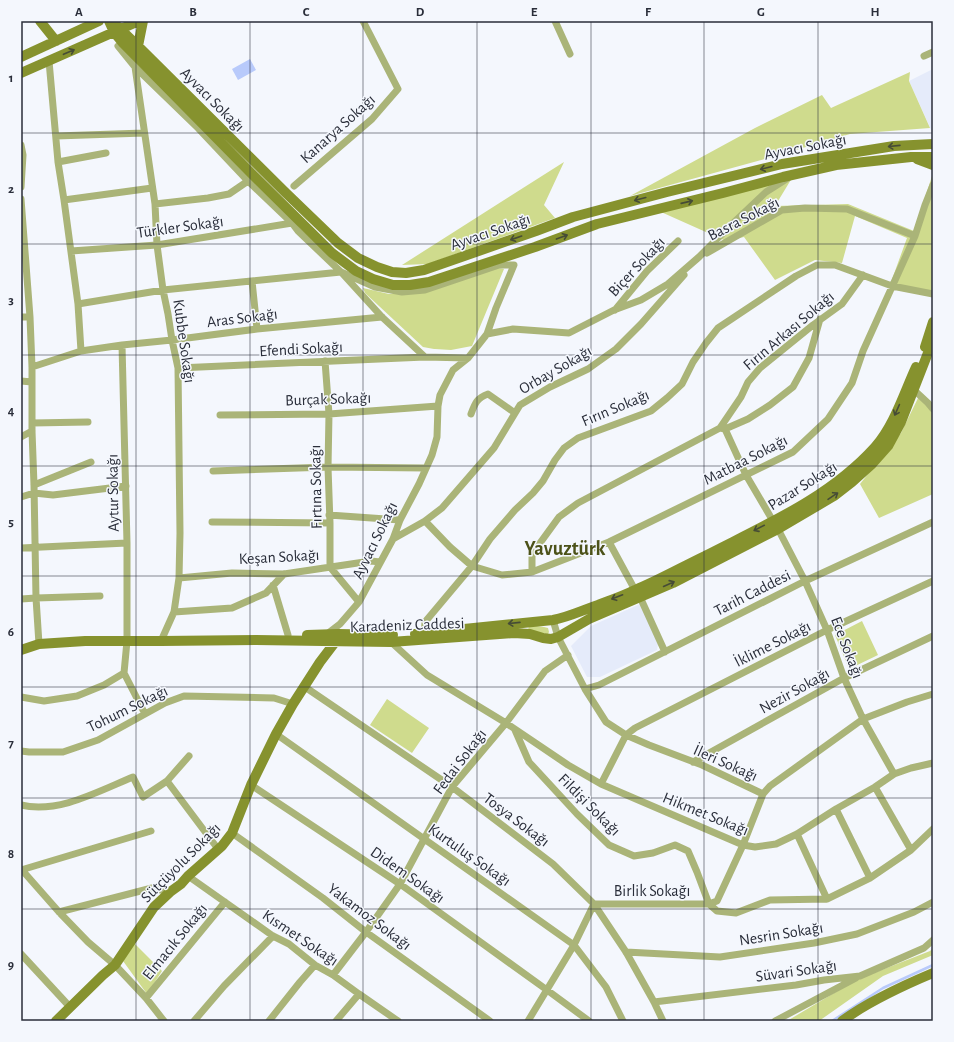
<svg xmlns="http://www.w3.org/2000/svg" width="954" height="1042" font-family="'Alegreya Sans',sans-serif">
<style>
.built{fill:#e5ebfa}
.green{fill:#cfdb8d}
.water{fill:#b8cafb}
.lines{fill:none;stroke-linecap:round;stroke-linejoin:round}
.stream{stroke:#b8cafb;stroke-width:2.5}
.street{stroke:#aab478;stroke-width:7}
.secondary{stroke:#86922e;stroke-width:10}
.oneway{stroke:#464c36}
.grid{fill:none;stroke:#2a2e3a;stroke-width:1;stroke-opacity:0.55}
.labels{text-anchor:middle;stroke-width:3;stroke-linejoin:round;paint-order:stroke}
.street-label{font-size:16px;fill:#2a2e3a;stroke:#f4f7fd}
.district-label{font-size:20px;font-weight:bold;fill:#4c5219;stroke:#f4f7fd}
.neatline{fill:none;stroke:#2a2e3a;stroke-width:1.5}
.grid-label{font-size:13px;text-anchor:middle;font-weight:bold;fill:#2a2e3a}
</style>
<rect width="100%" height="100%" fill="#f4f7fd"/>
<path class="built" d="M933 69V134L909 81Z
M640 604 658 644 657 650 600 677H587L571 646 591 626Z"/>
<path class="green" d="M910 72 909 81 930 128 850 134 772 157 630 196 755 128 822 95 831 108Z
M564 162 544 205 555 218 428 264 402 265Z
M933 173V295L891 282 907 238 855 216 842 263 815 260 775 280 744 237 726 241 661 212 792 178 775 206 848 204 914 231Z
M494 267 504 269 472 346 451 350 435 349H434L423 347 365 293 363 288 389 294 426 292Z
M919 396 933 404V494L879 518 860 484 901 433Z
M862 621 878 655 849 669 835 635Z
M529 625 544 627 548 628 549 632 548 634 528 631Z
M387 699 429 728 412 753 370 725Z
M134 943 162 971 147 994 123 961Z
M933 948V955L883 976 819 1021H787L856 980 930 951Z"/>
<path class="water" d="M250 59 256 70 238 80 232 69Z"/>
<g class="lines">
<path class="stream" d="M832 1021 883 988 933 965"/>
<path class="street" d="M555 21 570 54
M118 46 135 67 198 128 248 181 292 223 298 231 341 272 382 317 425 357 468 358
M924 56 933 52
M49 61 58 162 64 200 78 304 81 351
M135 67 155 204 157 245 163 290 168 314 172 340 178 368 180 533 179 578 174 612 161 641
M56 136 144 133
M21 145 23 155 21 187
M58 162 106 153
M294 186 372 119 398 89 363 21
M21 199 30 317 32 367V431L34 485 36 598 39 644
M64 200 152 188
M155 204 208 198 229 194 248 181
M71 251 157 245 292 223
M707 253 782 210 805 208 847 209 915 236
M252 281 257 329
M78 304 163 290 341 272 375 287 402 292 425 290 499 265H514L496 308 487 334
M615 310 647 271 678 241
M21 317H30
M325 361 329 414 328 467 330 523V567L359 602
M32 367 81 351 122 345 172 340 257 329 382 317
M178 368 425 357
M21 381 32 382
M914 390 928 403 933 409
M471 414C475 403 477 398 488 394L515 413
M220 415 329 414 438 406
M32 423 88 422
M720 428 741 397 748 382 760 368 813 325 842 304 863 275
M725 429 746 475 773 521
M21 437 32 431
M213 471 328 467 426 468
M34 485 91 462
M21 497 34 493 53 495 126 486
M329 515 400 520
M425 521 450 547 472 566 502 575 532 572 609 542 793 452 828 419 852 383 863 351 915 236 925 205 933 185
M212 522 330 523
M778 529 805 581 827 630 844 678 863 719 894 774
M393 539 425 521 442 508 494 448 520 405 550 387 588 369 616 349 641 324 684 275
M609 542 635 590 640 597 665 652
M21 548 127 543
M532 572V554L559 517 578 503 720 428 725 429 748 419 770 405 793 387 809 358 820 319
M179 578 232 573 284 574 371 561 380 562
M273 585 288 635
M21 599 36 598 100 596
M174 612 232 608 266 593 284 574
M553 620 558 637 585 689 606 722 626 735 649 745 702 765 763 794
M327 634 340 624 359 602 393 539 400 520 419 484 432 455 437 437 438 406 440 395 453 370 468 358 487 334 513 329 569 333 614 310 641 300 668 284 699 257 730 226 766 192 788 178
M424 636 425 622 472 566 490 539 515 510 533 493 543 481 555 460 564 448 578 438 651 411 667 398 682 384 693 362 706 343 718 328 796 276 817 265H835L892 286 933 294
M391 640V642L427 675 506 723 568 765 601 784 743 845 755 847 776 844 797 834 836 809 875 787 894 774 911 768 933 763
M124 673 145 714
M305 687 452 787 553 864 594 904 626 952 654 1002 663 1021
M585 689 599 685 805 581 933 522
M21 697 44 701 77 696 104 685 124 673 127 641V543L122 345
M515 730 529 762 577 814 609 845 634 856 653 853 675 845 688 851 697 872 709 904 717 911 736 913 770 900 827 899 870 878 911 850 933 829
M276 734 574 945 606 987 623 1021
M21 751 29 752H63L98 740 165 703 184 696 274 698 293 704
M693 762 844 678 933 636
M167 781 189 756
M601 784 626 735 635 728 827 630 933 581
M251 785 400 884 547 990 589 1021
M875 787 911 850
M21 805C58 814 99 791 133 777L143 797 167 781 218 849
M836 809 870 878
M232 833 323 898 366 932 490 1021
M797 834 827 899
M21 870 151 831
M22 870 59 912 88 942 115 965 146 998 164 1021
M188 876 273 936 289 944 315 965 333 975 359 994 398 1021
M59 912 152 888 170 892
M626 952 720 957 814 943 857 934 914 912 933 902
M21 954 70 1007
M333 975 366 932 400 884 452 787 506 723 545 671 568 655
M146 998 225 902
M654 1002 796 985 824 980 860 976 924 948 933 940
M194 1021 224 986 273 936
M269 1021 300 982 315 965
M336 1021 359 994
M528 1021 574 945 594 904H709L717 901 743 845 763 794 770 786 863 719 907 702 933 694
M775 1021 856 978"/>
<path class="secondary" d="M40 21 56 41
M109 21 114 32 123 43 251 173 332 253 356 271 373 279 393 285H410L429 282 535 247 597 224 723 193 783 177 836 165 911 157H933
M112 21 138 46 286 193 338 243 358 258 377 267 392 272 406 273 424 270 536 231 573 217 667 192 782 164 894 146 933 144
M138 46 143 21
M21 57 99 21
M21 73 139 21
M917 159 933 165
M925 347 933 322
M415 634 553 620C569 617 583 610 598 605 611 600 623 596 635 590 659 580 682 567 705 556 765 525 829 498 875 447 894 426 904 393 916 367
M307 635 338 634 393 635
M21 650 39 644 85 641H161L256 640 391 642 514 633 530 634 543 638 551 639 558 637 589 619 673 583 778 529 834 496 852 482 872 464 888 446 901 422 933 340
M56 1021 103 975 115 965 154 907 170 892 181 884 188 876 222 846 232 833 251 785 276 734 293 704 320 662 336 641 337 638
M842 1021C869 1001 902 986 933 973"/>
</g>
<defs><path id="oneway-shaft" d="M-6 0H5M1.5-3L5.5 0L1.5 3" fill="none" stroke-width="1.6" stroke-linecap="round" stroke-linejoin="round"/></defs>
<g class="oneway">
<use href="#oneway-shaft" transform="translate(69 52) rotate(-23)"/>
<use href="#oneway-shaft" transform="translate(894 146) rotate(174)"/>
<use href="#oneway-shaft" transform="translate(766 168) rotate(166)"/>
<use href="#oneway-shaft" transform="translate(640 199) rotate(165)"/>
<use href="#oneway-shaft" transform="translate(687 202) rotate(-13)"/>
<use href="#oneway-shaft" transform="translate(562 237) rotate(-20)"/>
<use href="#oneway-shaft" transform="translate(516 238) rotate(161)"/>
<use href="#oneway-shaft" transform="translate(897 410) rotate(114)"/>
<use href="#oneway-shaft" transform="translate(833 496) rotate(-34)"/>
<use href="#oneway-shaft" transform="translate(759 528) rotate(153)"/>
<use href="#oneway-shaft" transform="translate(669 584) rotate(-24)"/>
<use href="#oneway-shaft" transform="translate(617 597) rotate(159)"/>
<use href="#oneway-shaft" transform="translate(514 623) rotate(174)"/>
</g>
<path class="grid" d="M136 21V1021M250 21V1021M363 21V1021M477 21V1021M591 21V1021M704 21V1021M818 21V1021M21 133H933M21 244H933M21 355H933M21 466H933M21 576H933M21 687H933M21 798H933M21 909H933"/>
<g class="labels">
<g class="street-label">
<text transform="translate(213 99) rotate(45)" y="6">Ayvacı Sokağı</text>
<text transform="translate(337 128) rotate(-42)" y="6">Kanarya Sokağı</text>
<text transform="translate(805 146) rotate(-11)" y="6">Ayvacı Sokağı</text>
<text transform="translate(743 218) rotate(-27)" y="6">Basra Sokağı</text>
<text transform="translate(180 226) rotate(-8)" y="6">Türkler Sokağı</text>
<text transform="translate(490 231) rotate(-19)" y="6">Ayvacı Sokağı</text>
<text transform="translate(636 266) rotate(-47)" y="6">Biçer Sokağı</text>
<text transform="translate(242 317) rotate(-7)" y="6">Aras Sokağı</text>
<text transform="translate(788 330) rotate(-40)" y="6">Fırın Arkası Sokağı</text>
<text transform="translate(185 341) rotate(82)" y="6">Kubbe Sokağı</text>
<text transform="translate(301 348) rotate(-3)" y="6">Efendi Sokağı</text>
<text transform="translate(555 369) rotate(-30)" y="6">Orbay Sokağı</text>
<text transform="translate(328 398) rotate(-2)" y="6">Burçak Sokağı</text>
<text transform="translate(615 407) rotate(-23)" y="6">Fırın Sokağı</text>
<text transform="translate(745 459) rotate(-27)" y="6">Matbaa Sokağı</text>
<text transform="translate(802 485) rotate(-32)" y="6">Pazar Sokağı</text>
<text transform="translate(315 487) rotate(-91)" y="6">Fırtına Sokağı</text>
<text transform="translate(112 493) rotate(-91)" y="6">Aytur Sokağı</text>
<text transform="translate(374 540) rotate(-64)" y="6">Ayvacı Sokağı</text>
<text transform="translate(279 556) rotate(-3)" y="6">Keşan Sokağı</text>
<text transform="translate(752 592) rotate(-27)" y="6">Tarih Caddesi</text>
<text transform="translate(407 624) rotate(-2)" y="6">Karadeniz Caddesi</text>
<text transform="translate(772 643) rotate(-27)" y="6">İklime Sokağı</text>
<text transform="translate(848 647) rotate(69)" y="6">Ece Sokağı</text>
<text transform="translate(794 690) rotate(-29)" y="6">Nezir Sokağı</text>
<text transform="translate(127 708) rotate(-26)" y="6">Tohum Sokağı</text>
<text transform="translate(459 761) rotate(-53)" y="6">Fedai Sokağı</text>
<text transform="translate(726 762) rotate(24)" y="6">İleri Sokağı</text>
<text transform="translate(590 804) rotate(45)" y="6">Fildişi Sokağı</text>
<text transform="translate(706 813) rotate(22)" y="6">Hikmet Sokağı</text>
<text transform="translate(517 819) rotate(37)" y="6">Tosya Sokağı</text>
<text transform="translate(470 854) rotate(35)" y="6">Kurtuluş Sokağı</text>
<text transform="translate(180 862) rotate(-45)" y="6">Sütçüyolu Sokağı</text>
<text transform="translate(408 874) rotate(35)" y="6">Didem Sokağı</text>
<text x="652" y="896">Birlik Sokağı</text>
<text transform="translate(370 916) rotate(37)" y="6">Yakamoz Sokağı</text>
<text transform="translate(781 933) rotate(-9)" y="6">Nesrin Sokağı</text>
<text transform="translate(301 937) rotate(34)" y="6">Kısmet Sokağı</text>
<text transform="translate(174 941) rotate(-51)" y="6">Elmacık Sokağı</text>
<text transform="translate(796 970) rotate(-8)" y="6">Süvari Sokağı</text>
</g>
<g class="district-label">
<text x="565" y="555">Yavuztürk</text>
</g>
</g>
<rect width="954" height="1042" fill="none" stroke="#f4f7fd" stroke-width="44"/>
<rect x="22" y="22" width="910" height="998" class="neatline"/>
<g class="grid-label">
<text x="79" y="16">A</text>
<text x="193" y="16">B</text>
<text x="306" y="16">C</text>
<text x="420" y="16">D</text>
<text x="534" y="16">E</text>
<text x="648" y="16">F</text>
<text x="761" y="16">G</text>
<text x="875" y="16">H</text>
<text x="11" y="82">1</text>
<text x="11" y="193">2</text>
<text x="11" y="304">3</text>
<text x="11" y="415">4</text>
<text x="11" y="526">5</text>
<text x="11" y="636">6</text>
<text x="11" y="747">7</text>
<text x="11" y="858">8</text>
<text x="11" y="969">9</text>
</g>
</svg>
